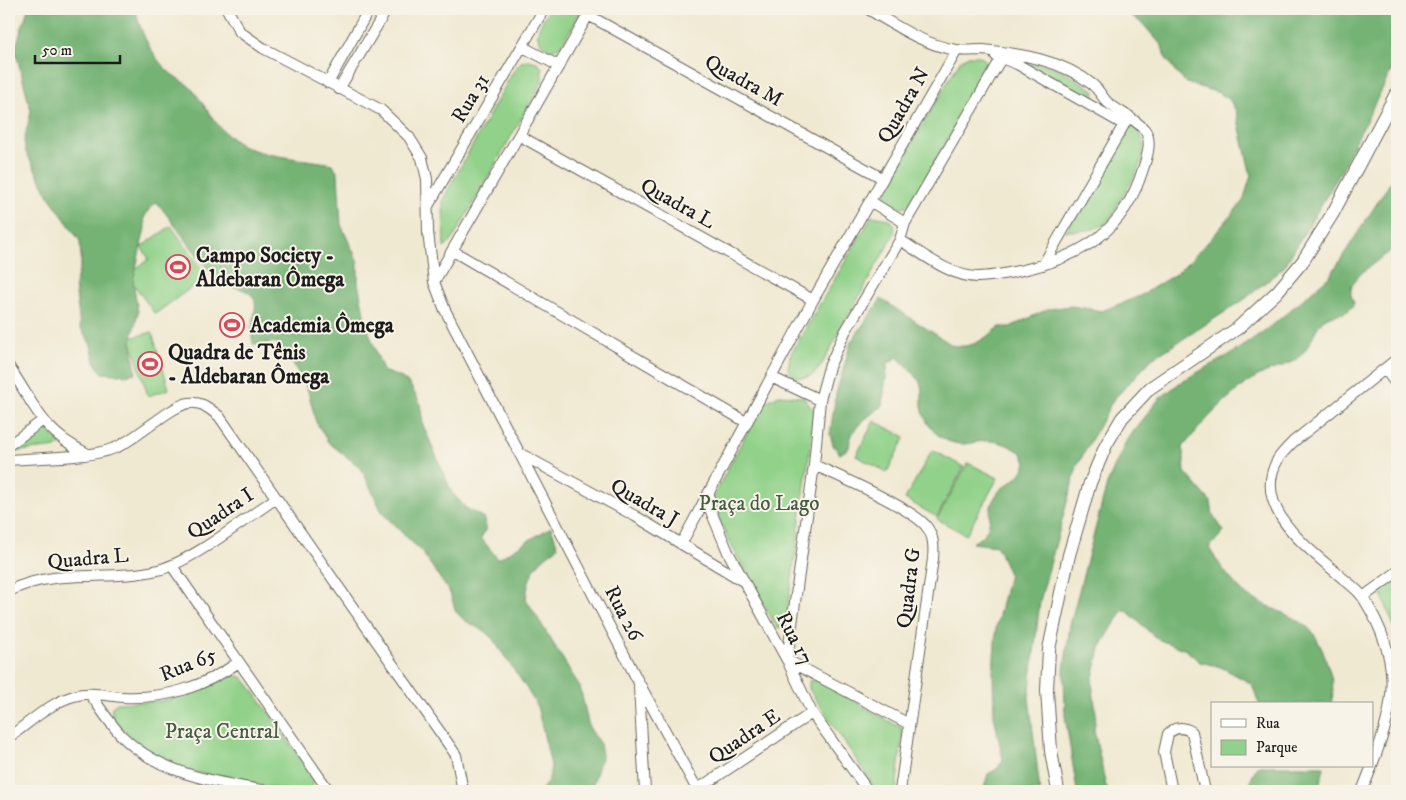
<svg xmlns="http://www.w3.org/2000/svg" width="1406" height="800" font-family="'IM FELL DW Pica',serif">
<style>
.green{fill:#91d189;stroke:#567652}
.forest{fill:#74b375;stroke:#486848}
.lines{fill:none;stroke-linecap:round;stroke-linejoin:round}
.minor-casing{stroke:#66645c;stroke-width:12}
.tertiary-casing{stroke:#66645c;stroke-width:14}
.minor{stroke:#fff;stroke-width:10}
.tertiary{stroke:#fff;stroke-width:12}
.labels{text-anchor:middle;stroke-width:4;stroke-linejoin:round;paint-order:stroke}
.street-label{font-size:21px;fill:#1c1c1c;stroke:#f7f3e8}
.poi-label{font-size:21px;font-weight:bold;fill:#1c1c1c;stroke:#f7f3e8;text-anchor:start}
.park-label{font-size:21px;fill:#455b42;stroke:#f7f3e8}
</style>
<rect width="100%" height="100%" fill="#f7f3e8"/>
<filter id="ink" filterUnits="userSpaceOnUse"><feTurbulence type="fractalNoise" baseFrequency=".02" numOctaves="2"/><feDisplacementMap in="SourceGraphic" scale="10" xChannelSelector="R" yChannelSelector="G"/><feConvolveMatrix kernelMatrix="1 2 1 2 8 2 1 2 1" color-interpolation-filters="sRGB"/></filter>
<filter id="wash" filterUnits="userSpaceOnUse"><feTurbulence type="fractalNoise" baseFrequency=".0096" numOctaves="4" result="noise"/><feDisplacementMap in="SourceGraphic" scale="20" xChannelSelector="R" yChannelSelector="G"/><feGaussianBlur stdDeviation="1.12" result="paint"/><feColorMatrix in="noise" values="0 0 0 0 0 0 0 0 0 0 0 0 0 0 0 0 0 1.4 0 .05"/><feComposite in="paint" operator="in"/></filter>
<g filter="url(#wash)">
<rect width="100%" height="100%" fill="#f0e9d2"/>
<path class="green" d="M549 9H583L560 47 551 50C528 38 540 26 549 9Z
M968 56H980L987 62V71L911 203C898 214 879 201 887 185L960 61Z
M528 60 537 62 542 68V82L451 242 444 248 443 199 514 70 521 62Z
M1031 62 1060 69 1095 91 1094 99 1088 101 1031 67Z
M1130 124C1159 142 1134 178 1121 199 1117 205 1113 216 1107 222 1097 231 1079 231 1066 231Z
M872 216 890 219 895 226 894 234 821 366C813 377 807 379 794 377L788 369 790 355Z
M171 226 207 276 155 314 127 275 149 259 141 247Z
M152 332 169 389 148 396 130 338Z
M779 395 803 397 815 412 786 621 782 627 777 628 730 543 715 509 713 497 762 404Z
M874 421 905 437 887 472 856 456Z
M42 424 61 443 58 447 9 452V448Z
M932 450 964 467 937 517 905 499Z
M968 463 998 478 966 535 937 519Z
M1397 575V634L1380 590Z
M233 675 242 677 249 685 307 767 313 779V786L308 790 292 791 187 771 141 747 113 718 111 708 117 703 161 701 181 696Z
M817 680 903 729 896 791H877L809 689V681Z"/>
<path class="forest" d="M28 9H136C138 29 153 58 169 72 177 79 186 82 193 90 208 109 218 132 240 144 262 157 307 159 333 164L338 173 341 225 358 262V283L366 324 383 371 402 378 410 385 420 403 423 425 452 493 466 508 484 518 486 528 481 538 498 559 551 527 558 547C536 563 529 571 526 599L580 687 589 727 600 744 602 755 593 784 570 791H541L549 779 551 765 537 706 525 686 492 638 484 631 464 620 456 612 450 593 422 552 383 514 361 468 328 442 316 422 308 391 285 349 275 342 254 345C243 316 280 291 220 285L157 202 149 209 144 218 145 228 133 281 138 312 131 342 136 373 125 375 103 373 96 365 91 345 80 327 75 285 81 263 80 241 50 198 26 152 24 141 31 111 15 49Z
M1122 9H1397V59L1339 175 1284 267 1245 299 1152 359 1113 400 1077 466 1040 601 1029 697 1040 791H983L988 774 997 769 1003 760 994 716 993 672 996 628 1009 574 997 546 972 543C1000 528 982 515 997 494 1007 480 1018 484 1026 463L1022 453C1012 447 1001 441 990 441 981 440 972 444 963 444 942 444 924 427 922 405 921 396 924 388 918 379 913 371 903 365 898 357L888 363 882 406C867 418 850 427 849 448L840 454 833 445 830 434 836 394 851 342 881 299 952 345C973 350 984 338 1000 327H1010L1048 309 1071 306 1102 311 1140 296 1177 273 1210 240 1243 201 1251 176 1236 111 1229 99 1219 93 1187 83 1179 76 1165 57 1162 46 1143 24Z
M1397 172V244C1385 261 1338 277 1354 303 1348 318 1332 311 1322 321 1312 333 1310 349 1297 359 1285 367 1270 369 1258 376 1229 393 1204 421 1183 447L1185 472 1211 502 1213 515 1224 531 1209 548C1219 564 1230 580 1244 593 1249 598 1258 601 1264 604 1301 623 1313 620 1327 663 1332 678 1335 688 1331 704H1259L1252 684 1221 667 1200 662 1186 650 1157 639 1126 610 1122 611 1100 648 1092 682 1096 713 1094 730 1107 791H1077L1065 716 1064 670 1070 625 1107 484 1126 441 1159 399 1182 381 1231 354 1274 324 1330 276Z
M1257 766H1324V768L1318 791H1252L1248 786Z"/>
</g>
<g filter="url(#ink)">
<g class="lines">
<defs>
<path id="minor" d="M227 9 240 32 263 48 381 110 409 137 422 158 427 179 428 232 434 282 445 310 639 683 698 791
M868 9C895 25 924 45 956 50 965 51 974 50 983 50 1022 54 1062 60 1093 85 1099 90 1102 97 1107 102 1119 112 1134 118 1144 129 1153 140 1147 157 1143 169 1124 231 1083 256 1023 270 1009 273 993 277 978 277 951 277 923 254 900 240
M588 15 882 178
M523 47 559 66
M996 56 1017 64 1123 124
M328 83 369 9
M339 89 387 9
M520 136 813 300
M870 201 905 223
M428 206 544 9
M453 251 746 422
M1043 265 1129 116
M434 282 591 10
M9 367C36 406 40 430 86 453
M1385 369 1397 385
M771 377 820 400
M9 445 42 421
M519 453 635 516 743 581
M9 460C39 457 87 459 115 448 137 439 170 406 189 403 202 401 209 409 219 416L456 755 463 791
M814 465C839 476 911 508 926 526 934 536 934 547 933 559L900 791
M709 494 710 509 728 552 787 660 812 713 868 791
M681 544 813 300 957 50
M172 566 329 791
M9 591C56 567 109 582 158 570 191 562 245 519 275 499
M1363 597 1397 572
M639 687 645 791
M90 694C101 709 111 726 125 739 163 775 217 782 266 791
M909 724 787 660 814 465 820 400 829 367 845 332 900 240 905 223 1002 57
M9 737C29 723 51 702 74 696 89 691 108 696 123 697 167 699 203 687 239 662
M1372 765C1397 701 1402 660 1364 599 1359 590 1348 583 1340 576 1309 548 1250 508 1278 459 1282 453 1288 447 1293 442L1397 359
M695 791 812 713
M1172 791 1164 752 1168 734C1175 726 1184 727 1192 732L1205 791
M1362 791 1372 766"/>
<path id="tertiary" d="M1058 791 1051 751 1047 690 1049 649 1069 555 1090 483 1106 445 1122 418 1150 388 1238 328 1277 292 1303 261 1333 213 1397 92"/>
</defs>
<use href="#minor" class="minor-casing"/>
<use href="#tertiary" class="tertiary-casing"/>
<use href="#minor" class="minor"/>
<use href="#tertiary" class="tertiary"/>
</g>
</g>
<defs>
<symbol id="stadium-ring" viewBox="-11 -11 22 22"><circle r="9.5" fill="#f7f3e8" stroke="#d1495b" stroke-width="1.5"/><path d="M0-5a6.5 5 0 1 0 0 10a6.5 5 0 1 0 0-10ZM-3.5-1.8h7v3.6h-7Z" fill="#d1495b"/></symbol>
</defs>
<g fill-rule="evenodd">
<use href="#stadium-ring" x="164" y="253" width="28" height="28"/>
<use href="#stadium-ring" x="218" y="311" width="28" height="28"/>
<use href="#stadium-ring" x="136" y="350" width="28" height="28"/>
</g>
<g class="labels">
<g class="street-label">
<text transform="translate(744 80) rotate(29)" y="7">Quadra M</text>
<text transform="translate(470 98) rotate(-59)" y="7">Rua 31</text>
<text transform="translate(903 105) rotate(-60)" y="7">Quadra N</text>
<text transform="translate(678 203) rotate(29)" y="7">Quadra L</text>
<text transform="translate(645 502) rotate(30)" y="7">Quadra J</text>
<text transform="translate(220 513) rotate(-34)" y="7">Quadra I</text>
<text transform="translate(88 558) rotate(-5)" y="7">Quadra L</text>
<text transform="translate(908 588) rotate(-83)" y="7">Quadra G</text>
<text transform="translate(624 613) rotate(63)" y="7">Rua 26</text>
<text transform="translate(795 638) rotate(63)" y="7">Rua 17</text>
<text transform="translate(188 664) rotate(-22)" y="7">Rua 65</text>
<text transform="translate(744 736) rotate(-34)" y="7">Quadra E</text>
</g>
<g class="poi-label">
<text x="196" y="262">Campo Society -<tspan x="196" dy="24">Aldebaran Ômega</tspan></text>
<text x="250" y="332">Academia Ômega</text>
<text x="168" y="359">Quadra de Tênis<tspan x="168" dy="24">- Aldebaran Ômega</tspan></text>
</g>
<g class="park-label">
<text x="759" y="510">Praça do Lago</text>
<text x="222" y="738">Praça Central</text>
</g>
</g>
<rect width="1406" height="800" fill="none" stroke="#f7f3e8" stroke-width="30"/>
<rect x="1211" y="702" width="162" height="65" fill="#f7f3e8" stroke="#9f9d96"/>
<rect x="1221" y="719" width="25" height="8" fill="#ffffff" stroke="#9f9d96"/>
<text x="1256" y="728" font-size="15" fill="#1c1c1c">Rua</text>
<rect x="1221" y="740" width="25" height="15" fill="#91d189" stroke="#9f9d96"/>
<text x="1256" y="752" font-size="15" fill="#1c1c1c">Parque</text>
<path d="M35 55v8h85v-8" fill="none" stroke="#1c1c1c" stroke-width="2.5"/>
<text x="42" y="55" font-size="15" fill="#1c1c1c" stroke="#f7f3e8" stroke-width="4" paint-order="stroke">50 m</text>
</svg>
